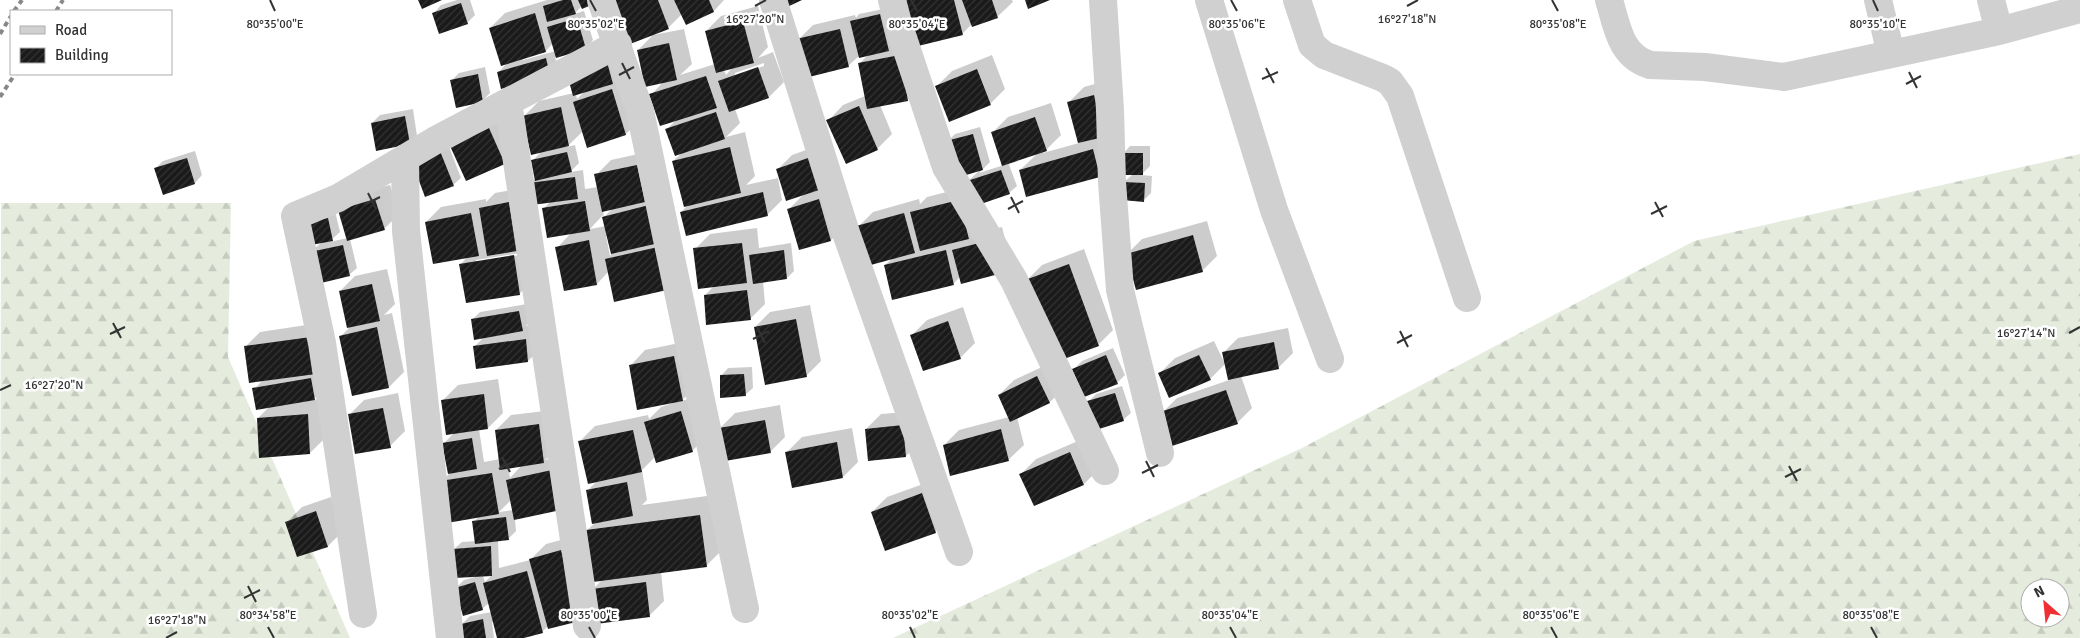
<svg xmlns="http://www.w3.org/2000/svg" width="2080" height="638" font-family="Signika,sans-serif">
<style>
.forest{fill:url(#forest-firs);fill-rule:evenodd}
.shadow{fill:#0003;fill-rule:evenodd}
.building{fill:url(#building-hatch)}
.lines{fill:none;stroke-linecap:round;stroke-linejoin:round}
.minor{stroke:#d0d0d0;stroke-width:28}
.rail{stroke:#888;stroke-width:4;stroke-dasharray:5 4;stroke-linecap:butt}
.ticks{fill:none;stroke:#333;stroke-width:2}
.ticks-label{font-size:12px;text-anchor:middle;fill:#333;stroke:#fff;stroke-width:5;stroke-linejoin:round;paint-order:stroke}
</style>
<defs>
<pattern id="forest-firs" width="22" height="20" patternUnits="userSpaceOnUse" patternTransform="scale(1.25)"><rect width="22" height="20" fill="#e5ecde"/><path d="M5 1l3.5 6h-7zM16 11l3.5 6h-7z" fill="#c5cbbf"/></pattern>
<pattern id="building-hatch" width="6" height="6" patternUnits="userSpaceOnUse" patternTransform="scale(1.25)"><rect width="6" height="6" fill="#1a1a1a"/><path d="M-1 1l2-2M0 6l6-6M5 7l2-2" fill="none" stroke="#333"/></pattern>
</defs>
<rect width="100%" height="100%" fill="#fff"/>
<path class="forest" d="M2080 154V638H893L1302 448 1694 241ZM2030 588H2060V618H2030Z
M1 203H231L228 357 350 638H0Z"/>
<path class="shadow" d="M457 0H470L475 15 467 23 434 13 441 5Z
M547 0H597L582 6 574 14 584 11 593 40 586 48 555 57 557 66 498 73 508 62 490 28 505 13ZM553 43 556 51 523 60V58L546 51Z
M614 0H724L714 11 687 24 682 14 669 27 630 43Z
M905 0H1012L1013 2 997 17 972 24 962 34 915 46 923 84 908 100 880 105 892 134 877 149 828 121 843 105 865 96 859 64 869 54 858 57 848 66 798 40 813 25 855 15 856 18 859 14 888 8Z
M758 6 768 47 758 58 773 52 784 82 769 97 735 109 740 123 726 137 745 132 755 176 746 185 778 178 782 200 767 215 681 212 689 204 673 161 682 153 667 129 676 120 651 95 664 81 638 50 653 35 684 29 692 64 680 75 715 64 706 31 721 16ZM764 63V66L735 76V73ZM733 67 726 75 724 70Z
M992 55 1005 89 990 104 937 86 952 71Z
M614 56 641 119 626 134 583 131 567 147 575 145 579 163 570 172 583 170 585 189 598 187 596 175 611 160 652 151 667 289 609 271 597 284 565 290 557 248 571 233 543 209 551 201 530 184 536 178 532 161 542 151 524 116 539 101 574 93ZM586 90 577 99 576 94ZM613 208 604 217 603 210ZM603 215 606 226 590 229ZM608 235 612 253 610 256 606 236Z
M485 67 490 93 482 101 452 80 459 73Z
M1109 80 1100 176 1020 170 1038 153 1008 162 1017 186 1009 193 979 203 983 222 970 235 1002 227 1010 259 960 277 953 284 885 265 893 258 858 227 873 212 919 199 920 204 927 197 970 186 968 181 980 170 947 142 955 134 980 127 990 162 979 173 1004 165 993 132 1008 117 1051 103 1061 135 1043 153 1079 143 1069 102 1084 87Z
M413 109 417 136 410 143 372 123 380 115Z
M505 114 504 163 452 146Z
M826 143 846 225 831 240 800 249 788 210 804 194 777 170 792 155Z
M448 144 461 178 453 185 413 162Z
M1130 146H1150V166L1141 175 1152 176 1151 193 1143 201 1124 182 1133 174 1123 154Z
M195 151 202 175 195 183 155 169 163 161Z
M390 185 399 214 384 229 350 239 357 268 349 275 311 252 322 242 307 223 335 211 340 232 329 242 348 238 339 210 354 195Z
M523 188 535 279 519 294 461 264 468 256 426 222 441 207 486 199V202L495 193ZM520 253V255L476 262V260Z
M1207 221 1217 256 1202 271 1127 254 1142 239Z
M757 228 759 248 791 243 794 271 787 278 763 281 765 304 750 319 705 295 714 286 695 249 710 234Z
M1084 249 1113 330 1098 345 1027 280 1042 265Z
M387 269 395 304 384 315 392 313 404 372 389 387 341 336 349 328 340 291 355 276Z
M527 304 530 322 526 326 540 324 543 346 528 361 475 346 484 337 472 320 480 312Z
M810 305 821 361 806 376 755 327 770 312Z
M963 307 975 343 960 358 912 335 927 320Z
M326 322 329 384 313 400 322 399 325 438 310 453 258 418 270 406 254 389 263 380 245 347 260 332Z
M1288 328 1293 353 1278 368 1241 376 1252 408 1237 423 1162 413 1177 398 1229 380 1225 364 1210 379 1160 373 1175 358 1214 341 1224 362 1223 353 1238 338Z
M689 341 698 385 681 401 696 397 707 436 692 451 656 456 642 470 647 500 642 505 721 494 727 545 706 566 661 572 664 601 649 616 595 604 548 626 542 632 520 638H498L494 622H492L494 638H465L462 624 470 616 492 612 489 603 482 609 456 588 464 580 475 577 454 549 462 542 476 541 473 522 479 517 441 482 449 474 444 443 454 433 443 400 458 385 498 379 503 413 488 428 479 429 484 462 500 459 496 430 511 415 553 410 559 447 545 460 567 456 515 519 516 531 509 538 498 540 499 568 530 560 546 544 576 536 593 589 603 579 587 530 594 524 588 490 597 481 580 441 595 426 648 415 649 419 661 407 673 403 630 366 645 350ZM522 465 510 478 508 467ZM511 500 513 510 499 512ZM492 575 485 582 483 576Z
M1113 348 1125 375 1117 383 1074 369 1082 361Z
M1053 362 1065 387 1050 402 1017 417 1024 445 1008 460 944 445 959 430 1009 417 999 395 1014 380Z
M752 367 753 388 745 395 721 376 728 368Z
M1122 386 1131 413 1123 420 1088 402 1096 394Z
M398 393 405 431 390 446 349 415 364 400Z
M780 405 785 437 770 452 720 428 735 413Z
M918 411 921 441 906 456 866 429 881 414Z
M852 428 858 462 843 477 787 452 802 437Z
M1085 438 1099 469 1084 484 1034 505 1021 474 1036 459Z
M937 479 950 516 935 532 872 512 887 497Z
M331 497 343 531 328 546 287 522 302 507Z"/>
<path class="building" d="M418 0H442L422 9Z
M563 0H571L576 14 547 22 543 6Z
M578 0H594L596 3 582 9Z
M612 0H658L669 29 630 44Z
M674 0H709L714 12 686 25Z
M782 0H802L785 8Z
M906 0H954L963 35 914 47Z
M962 0H992L998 18 972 27Z
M1025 0H1050L1028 9Z
M461 3 468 24 439 34 432 13Z
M535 13 546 52 501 66 489 28Z
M880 14 889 51 859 58 850 21Z
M577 18 586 49 556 58 547 27Z
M743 21 754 63 716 73 705 31Z
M840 29 849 67 805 78 796 39Z
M669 43 677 80 645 87 637 50Z
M900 55 908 101 867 109 858 63Z
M546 58 550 75 501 89 497 72Z
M607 62 613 84 573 96 567 74Z
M758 67 769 98 729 112 718 81Z
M977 69 991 105 949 122 935 86Z
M478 74 483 102 456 108 450 80Z
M706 76 717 108 660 126 649 94Z
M612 89 626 135 587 148 573 102Z
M1094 95 1104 137 1078 143 1067 102Z
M859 106 878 150 846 164 826 120Z
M561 107 569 146 531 155 522 116Z
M716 112 725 139 675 156 665 129Z
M405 116 410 144 376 151 371 123Z
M1035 117 1047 151 1002 166 991 132Z
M489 128 505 164 466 181 450 146Z
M973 134 983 170 956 178 946 141Z
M730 147 741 193 684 207 672 161Z
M1093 149 1100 177 1026 197 1019 170Z
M440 151 454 186 425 197 412 162Z
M567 152 572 172 535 181 531 160Z
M1122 153H1143V175H1122Z
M811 157 822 189 786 201 776 169Z
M187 158 195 184 163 195 154 168Z
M637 165 645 202 602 212 594 174Z
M1001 170 1010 194 975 206 967 181Z
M575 177 578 199 532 205 529 183Z
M1123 182 1145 183 1144 202 1122 200Z
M763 192 768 216 686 236 680 212Z
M375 199 385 230 347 241 338 210Z
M819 199 831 241 799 250 787 209Z
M959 200 969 239 920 251 910 212Z
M585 201 590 231 547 238 542 208Z
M509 202 517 251 487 256 479 208Z
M649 205 659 243 611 254 602 217Z
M471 213 479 256 433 264 425 222Z
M904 213 915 253 867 266 856 226Z
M328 218 333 241 311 245 306 222Z
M1193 235 1203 272 1136 290 1126 254Z
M589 240 597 285 564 291 555 247Z
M987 241 995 275 961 284 952 250Z
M742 243 747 283 698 289 693 248Z
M343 245 350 276 317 284 310 252Z
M658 247 667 290 614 302 605 259Z
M784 250 787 279 753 284 749 255Z
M946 250 954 285 892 300 884 265Z
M514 255 520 295 466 303 459 264Z
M1069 264 1099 346 1056 362 1025 280Z
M372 284 380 321 347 328 339 291Z
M747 290 751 320 706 325 704 295Z
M519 311 523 331 474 340 471 319Z
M796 319 807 377 765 385 754 327Z
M948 321 961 359 923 371 910 335Z
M377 327 389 388 352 396 339 336Z
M311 337 316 374 249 383 244 346Z
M526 339 528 362 476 369 473 346Z
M1274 342 1279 369 1228 380 1222 352Z
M1106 355 1118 384 1084 397 1072 369Z
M1199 355 1211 380 1169 398 1158 373Z
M674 356 683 401 637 410 629 365Z
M744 374 746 396 720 398V375Z
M1037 376 1050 403 1010 422 998 395Z
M311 378 315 400 256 410 252 388Z
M1226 390 1238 424 1172 446 1160 412Z
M1115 393 1124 421 1096 430 1087 401Z
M484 394 488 429 446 435 441 400Z
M383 408 391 448 355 454 348 414Z
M681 411 693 452 656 463 644 422Z
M308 414 310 454 259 458 257 418Z
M765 420 771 453 725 461 719 428Z
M539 424 544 463 500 470 495 430Z
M903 425 906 457 868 461 865 429Z
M1001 429 1009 461 950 476 943 445Z
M633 430 642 472 588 484 578 441Z
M472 438 477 469 448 474 442 443Z
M837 442 843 478 792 488 785 452Z
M1070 452 1084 485 1034 506 1019 474Z
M552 470 561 510 514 520 506 480Z
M492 473 499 514 447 523 440 481Z
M627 482 633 516 592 524 586 490Z
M922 493 936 533 885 551 871 512Z
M316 511 328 547 297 557 285 522Z
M700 515 707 567 593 582 586 530Z
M506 517 509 540 475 544 472 521Z
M491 546 492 576 454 578 453 549Z
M561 550 580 621 548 629 529 559Z
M527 571 543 633 524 638H497L483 583Z
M475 582 483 610 463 616 455 588Z
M646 582 650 617 596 624 592 589Z
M483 619 486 638H463L461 624Z"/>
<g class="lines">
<path class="minor" d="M601 0 640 111 745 609
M773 0 846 233 959 552
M892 0 898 23 946 167 1014 280 1105 471
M1103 0 1110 110 1112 182 1120 290 1160 453
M1209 0 1274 210 1330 359
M1297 0 1312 45 1324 55 1383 78 1390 82 1400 96 1467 298
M1609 0C1617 26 1620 56 1650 65L1705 67 1784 77 1999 31 2080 9
M1878 0 1891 54
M1991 0 1999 31
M508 102 587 626
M405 158 406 231 450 638
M363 614 322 343 295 216 338 198 434 141 618 44"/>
<path class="rail" d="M14 11 22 0
M56 11 63 0
M0 34 11 16
M0 97 15 74"/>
</g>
<path class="ticks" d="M270 0 275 11M590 0 596 11M911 0 917 11M1231 0 1237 11M1552 0 1558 11M1873 0 1878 11M755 6 766 0M1407 6 1418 0M622 63 630 79M1266 68 1274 83M1909 72 1917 88M619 75 634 67M1262 79 1278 72M1906 84 1921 76M368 193 376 209M1011 197 1019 213M1655 202 1663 217M364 205 380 197M1008 209 1023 201M1651 214 1667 206M113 323 121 338M757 327 765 343M1400 331 1408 347M2069 333 2080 327M110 334 125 327M753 339 769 331M1397 343 1412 335M0 390 11 385M502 457 510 472M1146 461 1154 477M1789 466 1797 481M499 469 514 461M1142 473 1158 465M1785 477 1801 469M248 586 256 602M244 598 260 590M268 627 274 638M589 627 595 638M910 627 915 638M1230 627 1236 638M1551 627 1557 638M1871 627 1877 638M166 638 177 632"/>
<g class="ticks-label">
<text x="1407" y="23">16°27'18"N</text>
<text x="755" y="23">16°27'20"N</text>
<text x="275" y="28">80°35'00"E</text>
<text x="596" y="28">80°35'02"E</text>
<text x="917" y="28">80°35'04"E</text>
<text x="1237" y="28">80°35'06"E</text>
<text x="1558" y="28">80°35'08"E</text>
<text x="1878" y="28">80°35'10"E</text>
<text x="2026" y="337">16°27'14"N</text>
<text x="54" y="389">16°27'20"N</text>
<text x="268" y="619">80°34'58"E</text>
<text x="589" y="619">80°35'00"E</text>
<text x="910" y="619">80°35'02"E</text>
<text x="1230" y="619">80°35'04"E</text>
<text x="1551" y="619">80°35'06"E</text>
<text x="1871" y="619">80°35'08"E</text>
<text x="177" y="624">16°27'18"N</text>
</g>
<rect x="10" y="10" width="162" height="65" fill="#ffffff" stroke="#adadad"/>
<rect x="20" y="26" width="25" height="8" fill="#d0d0d0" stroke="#adadad"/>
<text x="55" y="35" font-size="15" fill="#333333">Road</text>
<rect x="20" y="48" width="25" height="15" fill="url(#building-hatch)" stroke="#adadad"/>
<text x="55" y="60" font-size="15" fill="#333333">Building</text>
<g transform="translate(2045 603) rotate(333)"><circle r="24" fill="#ffffff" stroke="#adadad"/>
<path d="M0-4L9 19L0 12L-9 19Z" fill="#ef2f31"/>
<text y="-8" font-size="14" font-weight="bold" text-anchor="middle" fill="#333333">N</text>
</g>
</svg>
